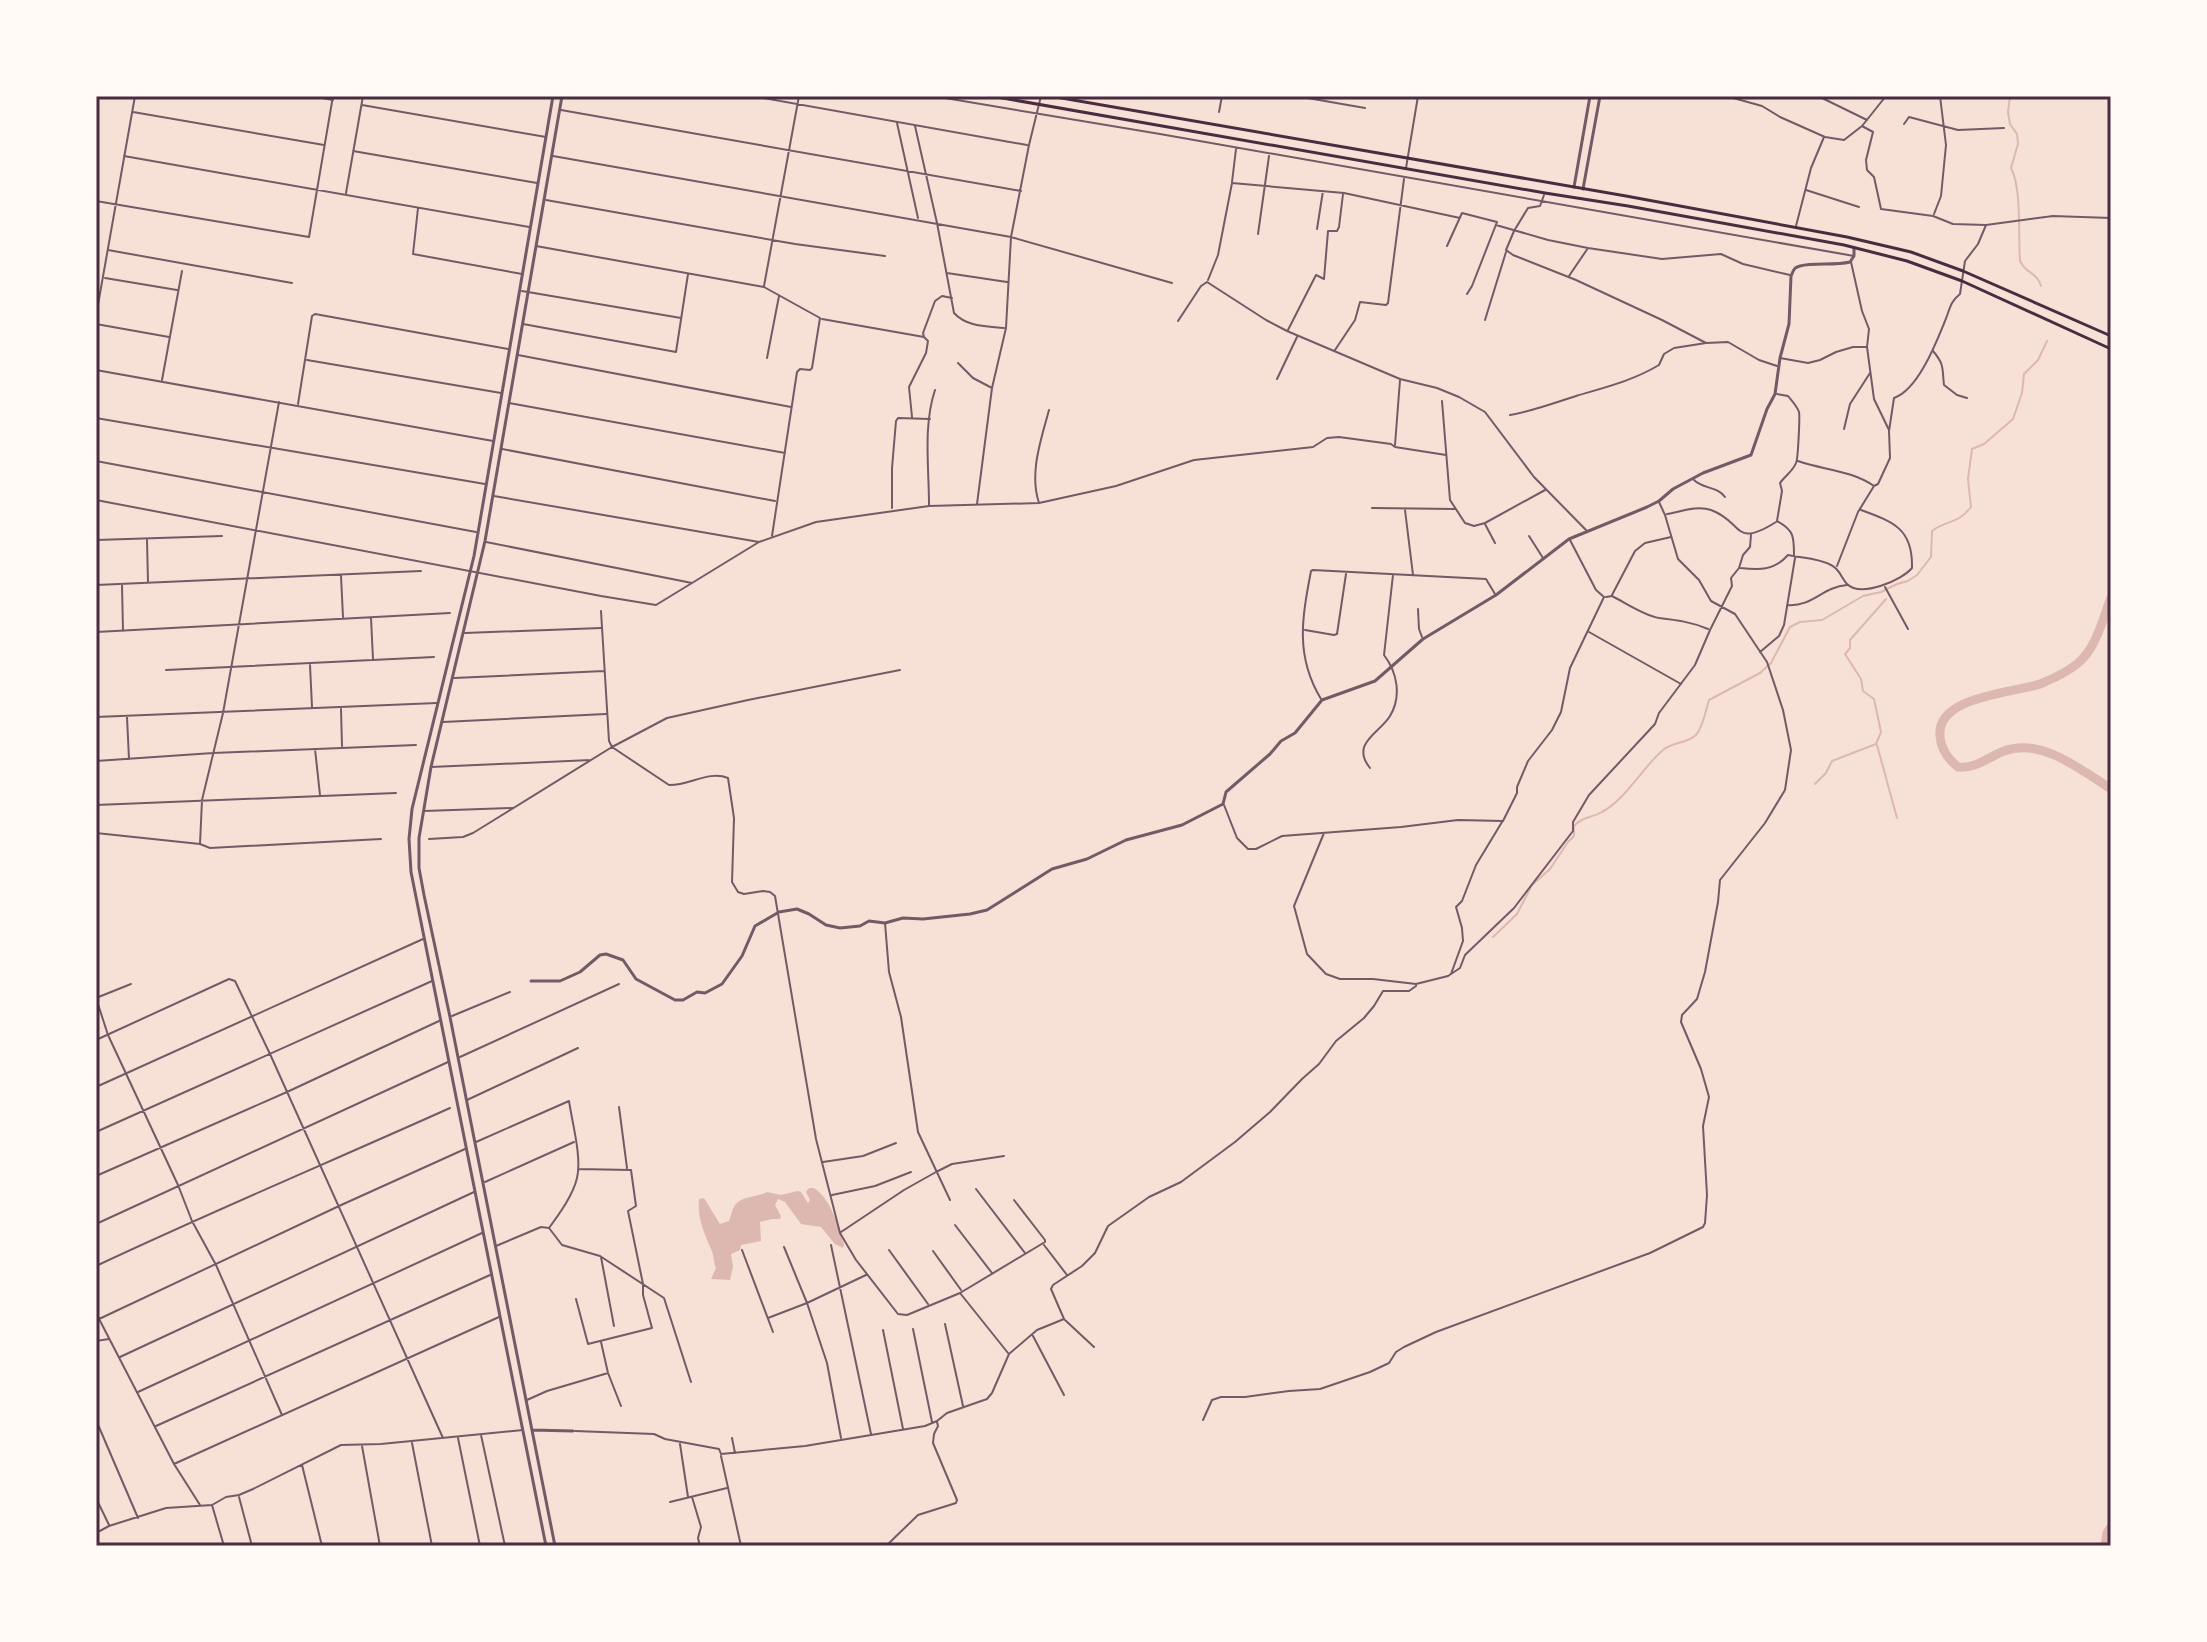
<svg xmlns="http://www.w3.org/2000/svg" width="2207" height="1642" font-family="'Open Sans',sans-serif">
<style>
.water{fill:#dcb8b0}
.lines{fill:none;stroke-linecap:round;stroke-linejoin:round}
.stream{stroke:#dcb8b0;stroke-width:2}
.river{stroke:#dcb8b0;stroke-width:9}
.minor{stroke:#755966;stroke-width:2}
.tertiary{stroke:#755966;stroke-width:3}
.secondary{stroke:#4a2c40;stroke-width:3}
.neatline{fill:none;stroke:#4a2c40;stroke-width:3}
</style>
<rect width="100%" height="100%" fill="#f7e1d7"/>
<path class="water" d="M809 1188H814C832 1200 837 1225 844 1244L843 1248 835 1244 821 1227 801 1224 785 1202 778 1199 775 1205 781 1216 780 1219H772L760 1222 761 1241 741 1245 740 1250 731 1254 733 1267 730 1280 711 1279 716 1268C713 1261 714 1255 711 1249 704 1233 697 1217 699 1199L704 1198 720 1224 729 1221C731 1217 731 1212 734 1207 740 1195 757 1198 767 1192L781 1195 798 1191 801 1192 808 1203 810 1200 806 1192Z"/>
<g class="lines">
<path class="stream" d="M2010 96 2008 112 2010 124 2017 134 2018 144 2011 168C2022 189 2018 235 2020 261 2027 275 2036 271 2041 286
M1877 745 1897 818
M1815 784 1826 773 1832 761 1876 744 1881 732 1874 699 1863 691 1861 679 1845 654 1850 648V640L1886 599
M1493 937 1517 914 1532 885 1550 869 1568 842 1574 836V826C1583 816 1592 818 1602 812 1625 800 1642 768 1663 750 1671 742 1687 744 1696 735 1703 727 1706 710 1709 700L1760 673 1771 663 1790 627 1800 622 1822 620 1863 596 1881 592 1897 584 1908 581 1917 575 1931 557 1932 531C1948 519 1957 525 1971 507L1968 479 1972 449 1984 444 2013 419 2022 393 2024 374 2038 360 2047 341"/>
<path class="river" d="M2111 598C2103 618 2096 649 2078 663 2069 671 2052 679 2040 684 2014 693 1936 696 1940 736 1941 750 1948 759 1958 767 1976 769 1988 757 2004 751 2041 737 2081 770 2111 789
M2105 1546 2107 1533 2111 1527"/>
<path class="minor" d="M311 96 333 100
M752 96 1027 145
M933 96 1160 134 1854 256
M1296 96 1365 108
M1726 96 1762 106 1780 117 1825 137 1844 140 1862 126 1886 96
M1818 96 1867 120
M362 105 546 137
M561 110 1021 191
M133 112 324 145
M1219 112 1222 96
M897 123 918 218
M1904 124 1909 117 1958 130 2004 128
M915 126 937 223 954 313C967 327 986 326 1004 328
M1862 126 1873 132 1866 160 1867 170 1874 177 1881 209 1933 216 1953 224 1986 225 2053 216 2111 218
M353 151 537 183
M124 156 529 227
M553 156 1011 237 1172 283
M1406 168 1418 96
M1232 182 1236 149
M1806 190 1859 207
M346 193 363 96
M1544 195 1540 206 1528 208 1514 231 1506 250 1513 255 1576 280 1662 320 1706 343 1728 342 1759 360 1777 366
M546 200 795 244 885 256
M96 201 309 237 333 96
M418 208 413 254 522 274
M1934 214 1941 196 1946 145 1940 96
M1496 225 1548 240 1588 248 1662 259 1721 254 1743 264 1790 275
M1796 226 1811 168 1824 137
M1317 229 1323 191
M1258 234 1269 156
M536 246 764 287 820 318 812 368 810 370 800 369 797 372 772 536
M1447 246 1462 213 1497 222 1472 286 1467 294
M108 250 292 283
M1851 262 1862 311 1869 329 1867 347 1874 399 1889 430
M947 273 1007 282
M1569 276 1588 248
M105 278 177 290
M1208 280 1218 255 1232 183 1344 193 1460 218
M764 286 799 96
M522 291 681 318
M96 316 135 96
M822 319 924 337 923 333 935 301 942 296 952 298
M1485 320 1506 252
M1178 321 1201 286 1207 282 1266 320 1287 331 1400 379 1437 388 1459 397 1485 412 1534 477 1587 531
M96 324 169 337
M523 324 676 352 688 274
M1288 330 1316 275 1324 279 1328 231H1337L1339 227 1343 194
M1335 350 1355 320 1360 302 1386 305 1388 303 1404 179
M1933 351C1945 365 1942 369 1944 385L1957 395 1967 398
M518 355 791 407
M767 358 779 296
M1780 358 1808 363 1820 360 1836 352 1853 347H1866
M307 360 501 393
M958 363 973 378 992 388
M96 370 493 441
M1277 379 1297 337
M162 380 182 271
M1777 394 1788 396C1792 401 1797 406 1799 412 1800 416 1798 460 1796 463 1793 471 1785 476 1780 483L1782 491 1777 521C1794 530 1794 537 1794 555
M1442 401 1450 500 1465 523 1474 526 1485 523 1545 490
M509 403 785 453
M298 404 312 316 315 314 508 349
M1510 415C1533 411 1554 403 1576 396 1606 387 1632 381 1659 365L1664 354 1674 348 1706 343
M912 417 909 387 926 353 928 341 924 337
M96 418 485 484
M1844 429 1850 404 1870 373
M1395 445 1400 380
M502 449 775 501
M96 461 476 532
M1798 461C1823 470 1851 470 1874 486L1878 484 1890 458 1889 431 1894 398C1918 390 1936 343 1945 321 1950 309 1950 302 1960 294L1965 261 1978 244 1986 225
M1694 480C1703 489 1717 486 1725 497
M494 496 759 542
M96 500 601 596 656 605 759 542 816 522 929 506 1039 503 1116 486 1194 460 1313 447 1327 438 1339 437 1391 444 1395 447 1446 455
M1039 503C1029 473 1041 440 1049 410
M977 504 992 388 1006 328 1011 237 1029 145 1041 96
M929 505C929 467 923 426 935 390
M892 508V468L896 421 898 418 930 419
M1372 508 1455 509
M1405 510 1413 575
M1667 514C1680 512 1697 505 1711 510 1744 522 1733 549 1776 522
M1485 524 1495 543
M1529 536 1543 558
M96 540 222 536
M147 540 148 582
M486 542 692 583
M1837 566 1858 512 1874 486
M1740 568C1759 570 1774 571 1788 555 1801 558 1818 558 1831 565 1840 569 1841 578 1847 584 1861 598 1902 580 1912 568 1913 529 1894 522 1861 510
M341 576 343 617
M96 585 421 571
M122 585 123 631
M1885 587 1908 629
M1612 595 1635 551 1645 543 1671 537
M1606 597 1612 596C1626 603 1643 615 1659 618 1676 620 1692 622 1708 629
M1787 605C1813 607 1822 587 1847 585
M1418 609 1419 629 1422 637
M601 611 609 741 612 747 669 785C688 786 709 770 728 778L734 818 732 882 738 892 744 894 763 891 770 892 775 896 816 1139 840 1233 856 1260 898 1314 907 1315 960 1293 1045 1242V1240L1014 1200
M371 618 373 659
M1305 630 1334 635 1337 634 1346 574
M96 632 450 613
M1589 632 1681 684
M465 633 601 628
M1760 652 1779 636 1784 625 1795 558
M310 665 312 707
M166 670 434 657
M454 678 604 671
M1321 699C1295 656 1302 618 1311 571L1313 570 1486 579 1495 594
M341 709 342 746
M96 717 437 703
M127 717 129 759
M443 722 606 714
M315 749 320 795
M431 767 591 760
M1370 768C1350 743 1380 733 1390 716 1402 696 1397 672 1384 655L1393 575
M96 805 396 793
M98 805 96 761 213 753 416 745
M1224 805 1237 838 1248 849H1256L1282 836 1401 827 1458 820 1503 821 1517 793V787L1528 761 1552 730 1561 712 1570 668 1604 597 1596 590 1570 540
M424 811 513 808
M96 833 200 844 210 848 381 839
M1324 833 1294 906 1307 954 1326 974 1340 979H1373L1416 984 1448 976 1460 968 1465 955 1514 908 1573 831V822L1589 795 1655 724 1659 713 1695 665 1710 630 1732 586 1731 578 1739 568 1743 555 1750 547 1751 535
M429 839 463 837 473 833 612 747 667 718 748 700 900 670
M200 844 202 800 223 713 279 402
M885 923 889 972 901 1017 918 1132 950 1200
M1451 974 1463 941 1462 928 1456 907 1462 901 1476 865 1502 822
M131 984 96 998 108 1035 178 1185 192 1221 216 1265 282 1415
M452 1016 510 992
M96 1040 229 979 235 981 270 1054 443 1438
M460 1057 619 984
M96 1087 423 939
M467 1100 578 1048
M619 1107 627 1168
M96 1132 432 981
M476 1142 569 1101C572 1122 582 1157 577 1178 573 1195 560 1213 549 1228
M823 1162 863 1156 896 1143
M96 1176 287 1092 439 1021
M485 1182 574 1142
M976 1189 1025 1253
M832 1195 875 1186 911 1172
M96 1224 448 1062
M955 1225 992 1273
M841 1232 904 1190 936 1172 952 1164 1004 1156
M831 1245 871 1434
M1044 1245 1067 1275
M496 1246 541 1227 549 1228 562 1245 600 1256 664 1298 691 1382
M784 1247 807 1303 827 1363 841 1438
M742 1250 773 1332
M889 1250 928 1304
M933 1251 961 1290
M601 1257 614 1326
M96 1266C213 1211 332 1161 450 1108
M960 1293 1008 1353
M576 1299 588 1344 652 1328 643 1295V1284L628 1211 636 1206 631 1170 578 1169
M96 1313 174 1464 200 1505
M768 1318 807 1303 866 1275
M99 1319 339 1206 465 1149
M1065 1320 1094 1347
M945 1324 963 1406
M913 1329 932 1422
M883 1330 903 1429
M1033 1336 1064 1395
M96 1341 109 1339
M601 1342 608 1373 621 1406
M120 1357 474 1192
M138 1392 482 1233
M527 1400 547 1391 608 1373
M96 1420 138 1518
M1203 1420 1212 1400 1221 1397H1245L1289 1391 1320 1389 1370 1372 1389 1363 1396 1352 1404 1347 1436 1332 1650 1253 1703 1227 1705 1223 1707 1195 1703 1126 1709 1097 1701 1069 1681 1022 1682 1015 1697 999 1705 972 1718 902 1720 880 1765 823 1785 790 1791 750 1783 710 1767 662 1735 614 1711 601 1699 580 1678 559 1665 515 1659 502
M156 1426 490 1275
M575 1431 654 1434 665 1439 719 1449 721 1454 805 1446 925 1426 937 1421 947 1413 987 1399 992 1393 1009 1354 1037 1330 1064 1319 1051 1289 1053 1285 1082 1266 1095 1253 1108 1226 1149 1197 1181 1182 1235 1142 1270 1112 1302 1079 1319 1064 1336 1041 1364 1018 1374 1006 1383 991H1409L1416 986V984
M481 1435 505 1546
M458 1438 480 1546
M732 1438 735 1453
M412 1443 432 1546
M680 1444 688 1497
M362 1446 380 1546
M721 1456 741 1546
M174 1464 499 1317
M302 1465 322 1546
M239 1497 252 1546
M692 1497 701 1527 698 1538 700 1546
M96 1498 109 1525
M670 1502 727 1488
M212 1505 224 1546
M96 1533 109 1526 166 1508 212 1505 226 1497 239 1495 253 1489 341 1445 381 1444 523 1430
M886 1546 918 1515 956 1503 957 1500 933 1443 934 1434 938 1426 937 1422"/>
<path class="tertiary" d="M1574 187 1590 96
M1583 189 1600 96
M531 981H560L580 972 600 955 606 954 623 960 636 979 675 1000H683L697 992 705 993 722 984 742 956 755 926 779 912 797 909 809 914 826 925 840 928 860 926 869 921 885 923 903 918 923 919 970 914 987 910 1052 869 1087 859 1126 840 1182 825 1223 804 1226 792 1270 754 1281 741 1295 733 1322 700 1375 681 1423 639 1496 595 1569 539 1647 507 1659 501 1673 489 1703 473 1751 455 1767 409 1775 394 1780 358 1789 324 1791 276C1794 270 1793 268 1800 266 1814 262 1834 266 1850 262L1854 256V249
M532 1430 573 1431
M546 1546 411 872 409 839 412 809 474 556 553 96
M555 1546 450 1017 424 895 419 868V838L431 767 485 541 562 96"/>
<path class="secondary" d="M991 96 1545 193 1628 206 1844 245 1907 261 1962 281 2111 349
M1050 96 1626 196 1847 237 1911 252 1963 271 2111 336"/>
</g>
<rect width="2207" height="1642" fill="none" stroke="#fffaf5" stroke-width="196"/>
<rect x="98" y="98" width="2011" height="1446" class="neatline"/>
</svg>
